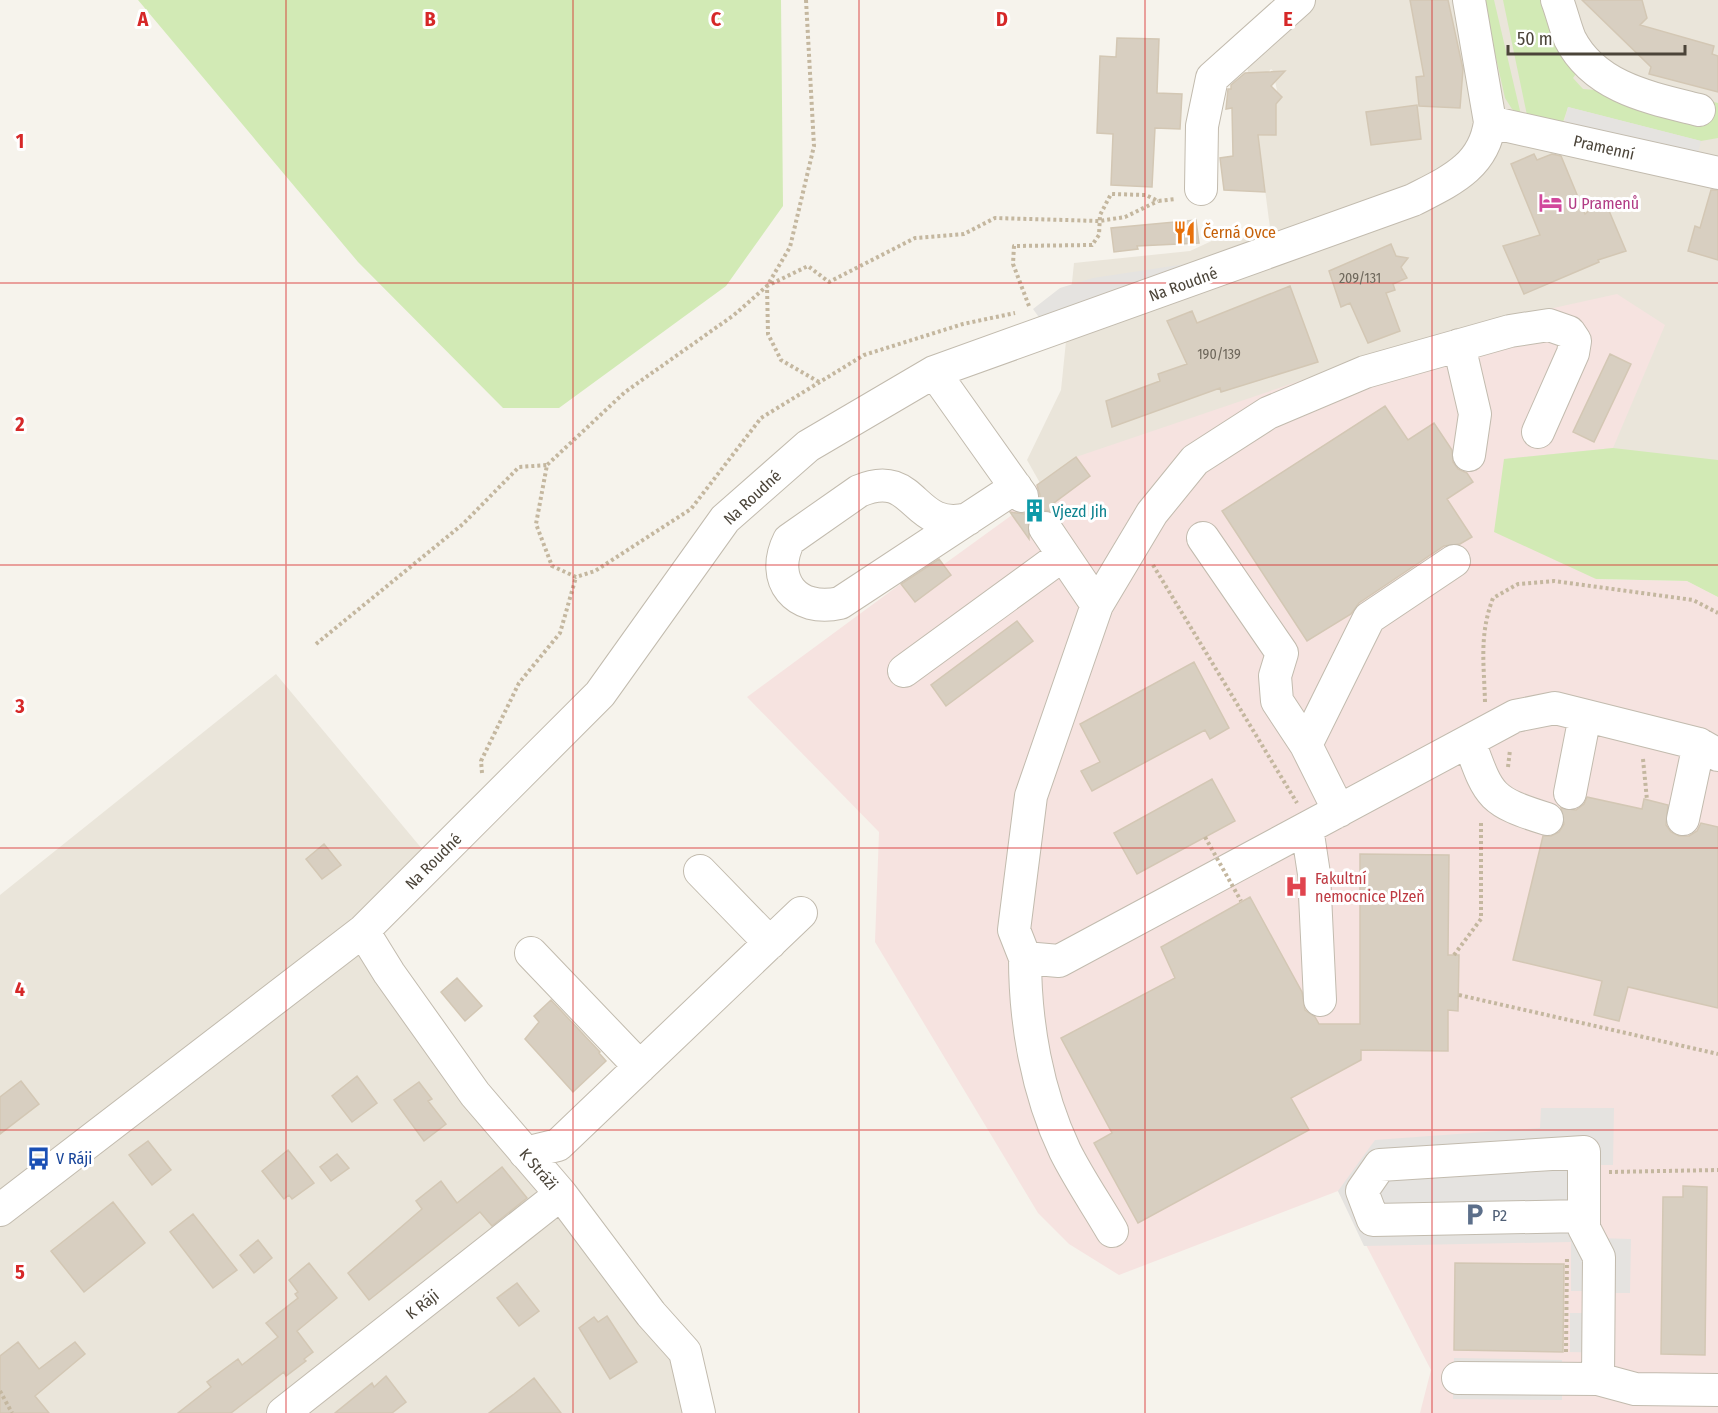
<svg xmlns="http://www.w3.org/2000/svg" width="1718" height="1413" font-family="'Fira Sans Condensed',sans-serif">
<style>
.residential{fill:#eae5da}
.medical{fill:#f6e3e0}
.green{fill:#d2eab5}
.parking{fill:#e5e3e0}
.building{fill:#d8cfc1;stroke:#d3c7b4;stroke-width:1.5}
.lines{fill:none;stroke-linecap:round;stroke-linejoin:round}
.minor-casing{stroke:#c2bbae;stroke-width:34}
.path{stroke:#c4b79f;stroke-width:4;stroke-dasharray:3 3;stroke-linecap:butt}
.minor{stroke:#fff;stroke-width:32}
.path-bridge{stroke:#c4b79f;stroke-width:4;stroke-dasharray:3 3;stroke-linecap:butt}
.grid{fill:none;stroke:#d62828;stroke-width:1.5;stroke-opacity:0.55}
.labels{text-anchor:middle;stroke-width:6;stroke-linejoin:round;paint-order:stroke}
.number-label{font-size:14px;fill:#6e675b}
.street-label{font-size:16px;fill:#4b4439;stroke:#fff}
.hotel-label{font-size:16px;fill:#b23c85;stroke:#fff;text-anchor:start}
.food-label{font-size:16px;fill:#c56008;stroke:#fff;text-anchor:start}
.culture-label{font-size:16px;fill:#0d838f;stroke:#fff;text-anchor:start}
.health-label{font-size:16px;fill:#be3a42;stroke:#fff;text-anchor:start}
.transit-label{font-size:16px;fill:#164399;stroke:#fff;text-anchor:start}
.service-label{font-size:16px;fill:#4e5e75;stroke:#fff;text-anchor:start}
.grid-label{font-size:20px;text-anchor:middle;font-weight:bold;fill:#d62828;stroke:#fff;stroke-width:6;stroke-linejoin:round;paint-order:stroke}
</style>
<rect width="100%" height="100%" fill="#f6f3ec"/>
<path class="residential" d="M1285 0H1718V597L1687 581 1040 483 1027 460 1061 390 1074 263 1190 251 1229 233 1270 228 1258 136 1276 135V104L1279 100 1275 81 1279 76 1271 69 1267 74 1248 73 1247 61Z
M276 674 433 862 364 931 651 1314 700 1413H0V895Z"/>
<path class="medical" d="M1617 294 1665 325 1613 448 1504 459 1596 579 1687 581 1718 597V1413H1420L1431 1370 1338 1191 1119 1275 1069 1244 1038 1213 875 942 879 832 747 697 937 557 943 565 1012 515 1006 507 1076 457 1441 333Z"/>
<path class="green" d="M138 0H781L783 206 726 286 559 408H503L358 262Z
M1483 0H1494L1521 115 1512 109 1505 98Z
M1503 0H1548L1578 71 1573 78 1583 89 1702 99 1718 103V138L1701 141 1568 107 1561 128 1528 120Z
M1613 448 1718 460V597L1687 581 1596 579 1494 532 1504 459Z"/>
<path class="parking" d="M1568 107 1701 141 1697 157 1564 124Z
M1212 260 1046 327 1033 309 1060 288 1093 278Z
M1541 1108H1614L1613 1165H1600L1599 1238 1631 1239 1630 1293H1612L1611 1353 1570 1352V1313H1590V1291H1571V1242L1364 1246 1338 1191 1375 1140 1540 1128Z
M1454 1358 1562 1360V1400L1453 1399Z"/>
<path class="building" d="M1410 0H1448L1463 69 1460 108 1419 106 1416 77 1424 76Z
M1582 0H1642L1647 18 1640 25 1714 46 1712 54 1718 56V92L1649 74 1651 67Z
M1117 38 1159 39 1157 93 1182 94 1180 129 1155 128 1152 187 1111 185 1113 134 1097 133 1100 56 1116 57Z
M1285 71 1271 86 1282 97 1276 104V135H1258L1265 192 1224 190 1220 158 1233 156 1232 108 1226 109 1228 89H1231V85L1245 73Z
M1417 105 1421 139 1371 145 1366 112Z
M1534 154 1537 160 1552 154 1561 156 1585 214 1604 199 1626 251 1598 260 1599 262 1524 294 1503 246 1540 235 1511 164Z
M1711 190H1718V260L1688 251 1695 226 1700 228Z
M1196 220 1199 243 1137 246 1138 249 1114 252 1111 228Z
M1391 244 1396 256 1408 258 1401 267 1407 278 1393 284 1395 290 1386 293 1400 331 1368 343 1350 303 1341 307 1329 271Z
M1290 286 1318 362 1221 392 1220 388 1112 427 1106 401 1160 381 1158 374 1187 364 1167 321 1192 311 1197 323Z
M1610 354 1631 364 1594 442 1573 432Z
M1385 406 1408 440 1434 423 1452 450 1453 462 1458 469 1467 473 1473 482 1447 499 1472 537 1460 544 1444 546 1359 603 1351 614 1307 641 1222 511Z
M1076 457 1090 476 1054 503 1063 516 1060 518 1053 512 1044 510 1034 513 1029 521V539L1010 512 1024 514 1033 510 1039 503 1040 495 1037 485Z
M939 559 951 575 915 602 901 584Z
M1017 621 1033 641 946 706 931 685Z
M1194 662 1229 728 1210 739 1205 730 1092 791 1081 771 1100 762 1080 724Z
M1212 779 1235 821 1137 874 1114 833Z
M1587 797 1642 809 1644 799 1668 805 1666 825 1671 832 1679 836H1689L1697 831 1701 823 1718 827V1008L1628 987 1619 1021 1594 1015 1602 981 1513 960 1543 836H1551L1559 832 1564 824 1561 808 1576 810 1584 804Z
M324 844 341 865 322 879 306 859Z
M1360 854 1449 855 1448 955H1459L1458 1011 1448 1010V1051L1361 1050V1060L1291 1098 1309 1130 1138 1223 1094 1143 1112 1133 1061 1038 1175 978 1161 947 1250 897 1302 992 1305 1010 1315 1017 1319 1024H1360Z
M457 978 482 1006 465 1021 441 992Z
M551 1000 600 1052 599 1053 606 1061 573 1092 525 1039 539 1022 534 1016Z
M357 1076 377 1103 352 1122 332 1096Z
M21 1081 39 1104 0 1134V1097Z
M419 1082 432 1099 428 1101 446 1124 424 1141 394 1100Z
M148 1141 171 1170 152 1185 129 1155Z
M288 1150 314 1183 292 1199 289 1195 284 1199 262 1171Z
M337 1154 349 1168 331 1181 320 1167Z
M502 1167 527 1198 492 1226 480 1212 369 1300 348 1273 422 1209 416 1201 441 1181 457 1203Z
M1683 1186 1707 1187 1705 1355 1661 1354 1663 1197H1683Z
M113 1202 145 1243 84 1292 51 1251Z
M193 1214 237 1270 213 1288 170 1232Z
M258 1240 272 1258 254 1273 240 1255Z
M309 1263 337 1298 297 1331 313 1352 304 1359 306 1361 286 1376 284 1372 231 1413H178L211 1387 207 1382 238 1359 242 1365 278 1337 266 1323 298 1298 295 1294 298 1292 289 1280Z
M1455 1263 1564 1264 1563 1352 1454 1350Z
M517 1283 539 1311 519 1326 497 1298Z
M607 1316 637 1362 610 1379 579 1328 594 1317 598 1322Z
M18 1342 39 1369 75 1342 85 1354 35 1396 49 1413H0V1356Z
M386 1376 406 1402 392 1413H335L372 1383 374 1387Z
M534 1378 561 1413H489L514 1394Z"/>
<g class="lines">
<defs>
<path id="minor" d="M1557 0C1562 13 1565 27 1570 39 1595 88 1651 98 1699 110
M1490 122 1718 173
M1201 189 1202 126 1212 78 1299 0
M1459 345 1475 414 1469 455
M934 372 1022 496
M968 519C911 533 917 466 859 491L789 540C769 580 796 613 840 603L1016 487
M1045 528 1097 605 1031 796 1014 930 1025 958 1059 961 1515 716 1555 708 1699 744 1718 755
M1203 538 1282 653 1275 676 1277 701 1306 745 1339 811
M1097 605 1152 513 1195 460 1268 413 1365 372 1510 331 1549 325 1569 332 1575 341 1573 353 1538 432
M904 671 1063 555
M1469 741C1489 796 1489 801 1547 819
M1306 745 1369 618 1454 561
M1570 793 1585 716
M1683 819 1699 744
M1307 828 1314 874 1320 1000
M700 871 770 943
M363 931 389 973 475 1094 561 1194 651 1314 685 1352 699 1413
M531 953 640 1067
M1025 958C1025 1023 1037 1092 1065 1151 1079 1179 1097 1205 1112 1231
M525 1153 558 1145 801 913
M0 1210 363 931 600 694 725 519 808 446 934 372 1413 200C1450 181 1484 167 1490 122L1469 0
M1584 1216 1373 1220 1362 1191 1380 1165 1584 1152V1228L1599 1257 1598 1379
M1458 1378 1598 1379 1635 1389 1718 1390
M283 1413 561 1194"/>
</defs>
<use href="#minor" class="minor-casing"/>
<path class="path" d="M806 0 814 146 790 247 767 286 734 315 625 392 547 465 536 524 552 566 576 577 595 571 691 509 761 418 864 355 963 324 1015 313
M1029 306 1013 264 1014 246 1092 245 1099 235 1100 215 1111 194 1146 195 1158 201 1176 199
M819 382 781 360 768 334 767 286 808 266 829 282 915 238 964 234 995 218 1099 221 1125 217 1158 201
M1153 565 1297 803
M316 644 463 524 519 467 547 465
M1485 702C1484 663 1479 635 1493 598L1518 584 1554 581 1693 600 1718 613
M1643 759 1647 800
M1508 767 1510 750
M482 773 481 761 519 683 560 633 576 577
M1454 955 1481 919V820
M1459 995 1718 1054
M1609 1172 1718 1170
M1566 1352 1567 1257
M0 1391 12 1413"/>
<use href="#minor" class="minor"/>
<path class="path-bridge" d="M1205 837 1241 901"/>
</g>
<path class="grid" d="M286 0V1413M573 0V1413M859 0V1413M1145 0V1413M1432 0V1413M0 283H1718M0 565H1718M0 848H1718M0 1130H1718"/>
<defs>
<symbol id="hotel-bare" viewBox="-9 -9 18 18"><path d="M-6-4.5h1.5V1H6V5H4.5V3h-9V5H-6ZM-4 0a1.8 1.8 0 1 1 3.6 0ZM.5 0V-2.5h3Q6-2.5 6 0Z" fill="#d1479c" stroke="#fff" stroke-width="2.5" paint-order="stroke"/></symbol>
<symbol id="restaurant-bare" viewBox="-9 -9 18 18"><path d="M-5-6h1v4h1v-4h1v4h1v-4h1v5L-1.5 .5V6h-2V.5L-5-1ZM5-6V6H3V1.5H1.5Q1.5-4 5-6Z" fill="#e8710a" stroke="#fff" stroke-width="2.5" paint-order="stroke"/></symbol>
<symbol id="building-bare" viewBox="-9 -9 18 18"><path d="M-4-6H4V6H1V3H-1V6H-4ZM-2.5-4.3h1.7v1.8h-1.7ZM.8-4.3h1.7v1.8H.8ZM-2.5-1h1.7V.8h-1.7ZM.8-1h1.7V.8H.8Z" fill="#0f9aa8" stroke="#fff" stroke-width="2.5" paint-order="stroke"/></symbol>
<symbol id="hospital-bare" viewBox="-9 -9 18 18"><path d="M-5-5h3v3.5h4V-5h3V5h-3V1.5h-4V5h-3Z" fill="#e0444e" stroke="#fff" stroke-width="2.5" paint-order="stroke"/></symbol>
<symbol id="bus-bare" viewBox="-9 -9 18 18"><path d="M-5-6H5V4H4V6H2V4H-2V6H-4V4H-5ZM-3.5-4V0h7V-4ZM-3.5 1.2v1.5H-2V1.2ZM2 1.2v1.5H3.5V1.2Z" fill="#1a4fb4" stroke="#fff" stroke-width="2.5" paint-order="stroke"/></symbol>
<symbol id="parking-bare" viewBox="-9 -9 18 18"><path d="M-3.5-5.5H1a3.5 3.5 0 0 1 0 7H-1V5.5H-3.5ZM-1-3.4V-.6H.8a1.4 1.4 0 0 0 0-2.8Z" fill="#5c6f8a" stroke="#fff" stroke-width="2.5" paint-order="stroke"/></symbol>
</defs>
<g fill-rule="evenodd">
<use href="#hotel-bare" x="1534" y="186" width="33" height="33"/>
<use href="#restaurant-bare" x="1168" y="216" width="33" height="33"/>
<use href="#building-bare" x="1018" y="494" width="33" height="33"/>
<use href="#hospital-bare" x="1280" y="870" width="33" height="33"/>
<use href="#bus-bare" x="22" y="1142" width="33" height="33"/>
<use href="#parking-bare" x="1458" y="1198" width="33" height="33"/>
</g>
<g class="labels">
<g class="number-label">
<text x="1360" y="283">209/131</text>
<text x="1219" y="359">190/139</text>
</g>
<g class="street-label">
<text transform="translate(1604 147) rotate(13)" y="6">Pramenní</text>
<text transform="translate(1183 284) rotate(-20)" y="6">Na Roudné</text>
<text transform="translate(752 497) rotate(-43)" y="6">Na Roudné</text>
<text transform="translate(433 861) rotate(-45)" y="6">Na Roudné</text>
<text transform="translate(539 1169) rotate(49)" y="6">K Stráži</text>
<text transform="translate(422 1304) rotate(-38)" y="6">K Ráji</text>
</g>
<g class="hotel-label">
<text x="1568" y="209">U Pramenů</text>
</g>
<g class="food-label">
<text x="1203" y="238">Černá Ovce</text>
</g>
<g class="culture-label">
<text x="1052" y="517">Vjezd Jih</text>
</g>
<g class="health-label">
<text x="1315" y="884">Fakultní<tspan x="1315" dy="18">nemocnice Plzeň</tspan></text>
</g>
<g class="transit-label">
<text x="56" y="1164">V Ráji</text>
</g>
<g class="service-label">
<text x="1492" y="1221">P2</text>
</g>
</g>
<g class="grid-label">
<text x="143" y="26">A</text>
<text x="430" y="26">B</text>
<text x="716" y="26">C</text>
<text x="1002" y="26">D</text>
<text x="1288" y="26">E</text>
<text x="20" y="148">1</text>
<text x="20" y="431">2</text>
<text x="20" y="713">3</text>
<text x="20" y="996">4</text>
<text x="20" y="1279">5</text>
</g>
<path d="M1508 45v9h177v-9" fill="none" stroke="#4b4439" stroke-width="3"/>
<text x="1517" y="45" font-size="18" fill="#4b4439" stroke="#ffffff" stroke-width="4.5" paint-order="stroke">50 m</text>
</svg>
